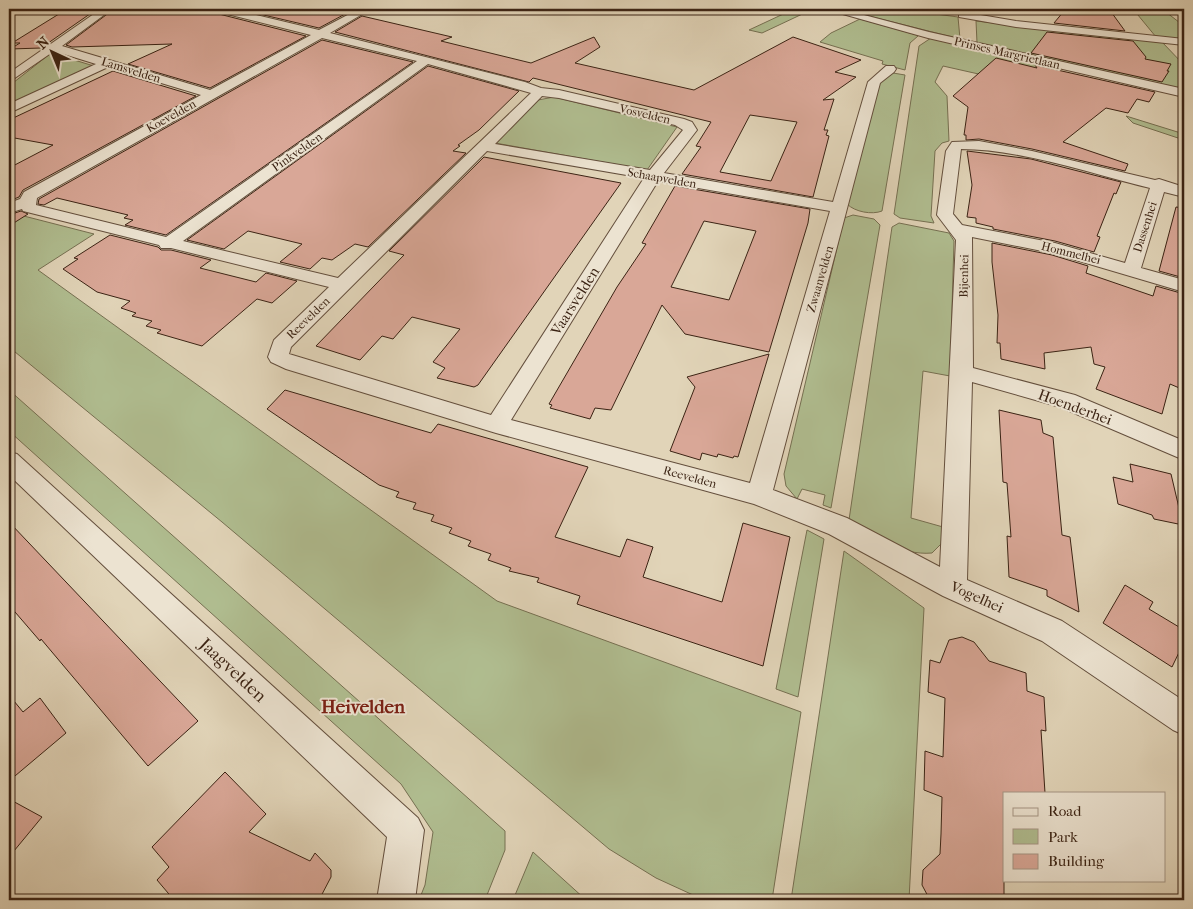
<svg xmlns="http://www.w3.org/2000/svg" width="1193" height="909" font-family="'IM FELL French Canon',serif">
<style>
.green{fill:#b0bd90;stroke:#767052}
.building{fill:#d9a797;stroke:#3b2314;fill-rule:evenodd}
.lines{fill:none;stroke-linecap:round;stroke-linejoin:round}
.minor-casing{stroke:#644f3d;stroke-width:2}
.minor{fill:#ece3d1;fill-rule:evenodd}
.labels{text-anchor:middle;stroke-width:4;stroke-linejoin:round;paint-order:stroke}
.far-street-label{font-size:12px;fill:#3b2314;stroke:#ece3d1}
.street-label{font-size:15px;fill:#3b2314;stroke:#ece3d1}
.near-street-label{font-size:18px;fill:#3b2314;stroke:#ece3d1}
.near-neighbourhood-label{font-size:19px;font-weight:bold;fill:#7a1f14;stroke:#ece3d1}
</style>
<rect width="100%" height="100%" fill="#e1d4b8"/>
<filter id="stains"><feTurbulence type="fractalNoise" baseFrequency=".004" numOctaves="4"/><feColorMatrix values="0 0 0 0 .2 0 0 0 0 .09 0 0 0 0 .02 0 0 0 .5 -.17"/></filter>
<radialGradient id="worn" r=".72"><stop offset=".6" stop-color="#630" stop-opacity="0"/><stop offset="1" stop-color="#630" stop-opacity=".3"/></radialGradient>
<path class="green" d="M794 9H813L762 33 749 30Z
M841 9H899L958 17 960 39Z
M1133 9H1162L1184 26V40L1156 37Z
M860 19 917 35 918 36 910 43 905 70 882 64 883 61 820 42 831 33Z
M976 21 1162 42 1184 65V90L977 43Z
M931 38 1059 68 1054 91 943 66 935 82 947 96 949 141 942 143 935 151 931 216 934 223 900 218 894 214 919 46Z
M51 53 94 66 9 104V86Z
M893 73 905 75 882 211C872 215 855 212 847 204L877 84Z
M554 97 677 127 647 170 495 143 538 100Z
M1126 116 1184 134V140L1133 123Z
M16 214 94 234 38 270 497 601 801 712 772 900H704L656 878 609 849 222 522 9 347V216Z
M853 215 874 219 880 225 831 508 823 505 825 495 802 489 797 499 786 486 784 474 844 218Z
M899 223 949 233 954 241 950 376 923 371 911 518 943 527V542L932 553C900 556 875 535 849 520L892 227Z
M9 390 505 831V850L485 900H419L425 885 433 832 401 784 9 431Z
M807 530 824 539 798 697 776 689Z
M844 551 924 608 909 900H791Z
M533 852 585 899 587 900H513Z"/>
<path class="building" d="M67 9H97L41 48 10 49 20 43H12Z
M114 9H212L215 13 306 36 210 88 128 64 172 44 72 47 66 45Z
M238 9H328L347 13 319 28Z
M1109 9 1125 31 1054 23 1064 11 1093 13Z
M362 16 452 37 441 41 531 63 594 37 600 47 575 63 694 90 793 37 861 60 835 72 856 77 823 100 834 99 824 130H828L826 135 829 136 813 197 682 174 701 147 696 146 711 122 533 78 529 82 335 32ZM750 115 797 122 771 181 720 172Z
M1047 32 1133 41 1146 57 1145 59 1171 64 1167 71H1169L1162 82 1031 53Z
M322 40 413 62 166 235 125 225 133 220 124 218 128 215 57 198 44 205 38 204 39 199Z
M996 58 1037 68 1035 65 1155 92 1149 102 1137 99 1128 113 1106 108 1063 142 1128 164 1125 171 1032 149 979 139 966 140V135H964L968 107 953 96Z
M428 66 519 91 479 130 458 145 460 146 453 151 466 153 368 247 355 244 332 260 322 258 310 269 280 262 302 244 248 231 224 249 187 240Z
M113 71 196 96 23 190 19 197 9 201V168L53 145 9 137V120Z
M967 151 1031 159 1121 182 1116 194 1114 193 1097 236 1100 237 1094 252 1055 241 993 229V227L976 223V218L967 217 972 185Z
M484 157 621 183 478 385 474 387 437 378 445 368 433 362 460 329 412 317 393 339 382 336 360 360 316 346 404 255 389 251Z
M675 186 810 209 808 223 769 352 685 334 662 305 611 410 595 408 590 419 550 408 552 405 549 404 617 287 646 244 642 243ZM704 221 756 231 729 300 671 287Z
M1176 207 1184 208V278L1159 271Z
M21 211 28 214 9 226V215Z
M110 235 158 247 161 250H171L211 260 200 268 256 282 266 273 297 281 272 303 257 299 202 346 157 333 161 330 146 326 152 321 132 316 136 313 121 308 130 301 97 292 63 269 78 259 74 258Z
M992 243 1052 255 1088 266 1086 273 1153 296 1156 286 1184 294V390L1170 384 1162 414 1096 389 1105 367 1094 364 1091 347 1044 353 1045 369 1001 359 1000 343H997L998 315 992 262Z
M769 354 738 457 734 456 733 458 718 454 717 457 702 453 700 460 670 451 695 387 687 377Z
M285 390 431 433 438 424 588 467 555 537 620 557 627 539 653 547 643 577 722 602 743 523 790 537 763 666 577 604 580 596 537 582 539 578 509 571 511 568 488 560 491 554 468 546 471 541 449 533 452 528 431 521 434 515 413 509 416 503 396 497 399 492 379 485 267 409Z
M999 410 1041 420 1043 433 1053 437 1062 535 1070 537 1079 612 1047 596V590L1009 577 1007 536 1011 537 1007 483 1003 482Z
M1130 464 1171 474 1183 525 1154 519 1152 515 1118 504 1113 477 1133 482Z
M9 522 198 721 148 766 41 639 40 641 9 605Z
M1125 585 1153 602 1149 609 1184 630V642L1172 667 1103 623Z
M962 637 974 642 989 661 1026 673 1027 691 1044 697 1046 731 1041 730 1045 793H1004V900H930L922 885 923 870 940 854 941 834 942 797 924 790 925 751 943 757 945 698 928 692 930 660 940 663 949 640Z
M9 695 23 712 40 698 66 733 9 781Z
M225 772 266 814 249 832 310 861 315 853 331 870V877L319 900H174L157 880 169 867 152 847Z
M9 799 42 817 9 857Z"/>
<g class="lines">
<defs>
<path id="minor" d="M101 9H112L62 46 210 90 311 35 215 11 214 9H231L319 30 359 9H371L330 33 525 82 541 88 559 90 684 119 692 122 697 130 664 173 833 202 868 82 886 66H894L896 69 894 72 880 83 773 490 847 518 940 567 956 240 937 215 946 151 952 142 979 141 1032 151 1155 180 1159 179 1184 187V197L1164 192 1141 268 1184 280V292L1052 253 972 237 973 368 1075 395 1184 441V460L1060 407 972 382 967 580 1062 621 1184 701V735L1173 730 1042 641 943 596 829 534 754 504 496 433 286 369 271 362 268 357 274 340 329 287 171 248H161L159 245 23 211 22 209 9 213V203L20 199 24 192 201 95 108 67 9 113V104L96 64 54 51 9 82V73ZM322 38 417 61 166 237 36 205 37 198ZM428 64 531 93 338 278 183 241ZM542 96 559 98 675 125 683 130 650 170 495 144ZM961 149C1020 149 1092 174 1150 188L1125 263 1055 243 962 225 953 214ZM487 151 644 178 491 415 289 354 291 347ZM658 181 830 211 750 483 511 420Z
M825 9H841L929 32 1184 89V97L928 38Z
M963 12 1016 21 1184 39V45L1016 27 959 17V13Z
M9 452 17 454 418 818 424 830 415 900H377L387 837 9 475Z"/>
</defs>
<use href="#minor" class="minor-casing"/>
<use href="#minor" class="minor"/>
</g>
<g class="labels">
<g class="far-street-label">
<text transform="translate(1007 53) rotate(13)" y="4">Prinses Margrietlaan</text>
<text transform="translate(131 70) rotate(17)" y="4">Lamsvelden</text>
<text transform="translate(645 114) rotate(13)" y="4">Vosvelden</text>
<text transform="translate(171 116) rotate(-29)" y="4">Koevelden</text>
<text transform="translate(297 152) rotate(-35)" y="4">Pinkvelden</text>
<text transform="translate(662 178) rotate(10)" y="4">Schaapvelden</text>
<text transform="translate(1145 227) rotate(-72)" y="4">Dassenhei</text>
<text transform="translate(1071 253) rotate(14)" y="4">Hommelhei</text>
<text transform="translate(964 276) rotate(-89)" y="4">Bijenhei</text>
<text transform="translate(820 279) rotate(-74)" y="4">Zwaanvelden</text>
<text transform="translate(308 318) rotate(-44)" y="4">Reevelden</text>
<text transform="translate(690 477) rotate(15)" y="4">Reevelden</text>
</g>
<g class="street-label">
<text transform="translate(575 301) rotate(-58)" y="5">Vaarsvelden</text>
<text transform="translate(1075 407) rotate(20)" y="5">Hoenderhei</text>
<text transform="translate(977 597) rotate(24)" y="5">Vogelhei</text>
</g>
<g class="near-street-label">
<text transform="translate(233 670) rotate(43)" y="6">Jaagvelden</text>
</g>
<g class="near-neighbourhood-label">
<text x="363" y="713">Heivelden</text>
</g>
</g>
<rect width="1193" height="909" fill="none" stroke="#e1d4b8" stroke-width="30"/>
<rect x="10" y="10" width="1173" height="889" fill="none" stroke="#3b2314" stroke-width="2.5"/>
<rect x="15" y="15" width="1163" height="879" fill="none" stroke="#3b2314"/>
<rect x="1003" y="792" width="162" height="90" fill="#ece3d1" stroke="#a59685"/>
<rect x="1013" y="808" width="25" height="8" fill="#ece3d1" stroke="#a59685"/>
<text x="1048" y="816" font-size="15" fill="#3b2314">Road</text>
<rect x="1013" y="829" width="25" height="15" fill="#b0bd90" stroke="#a59685"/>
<text x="1048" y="842" font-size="15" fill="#3b2314">Park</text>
<rect x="1013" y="854" width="25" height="15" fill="#d9a797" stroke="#a59685"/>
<text x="1048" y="866" font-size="15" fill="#3b2314">Building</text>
<g transform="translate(52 52) rotate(316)" stroke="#ece3d1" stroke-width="4" paint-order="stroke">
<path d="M0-4L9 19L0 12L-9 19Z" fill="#3b2314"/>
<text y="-8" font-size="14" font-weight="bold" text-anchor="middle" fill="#3b2314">N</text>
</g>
<rect width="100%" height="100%" filter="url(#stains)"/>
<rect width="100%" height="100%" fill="url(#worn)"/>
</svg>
